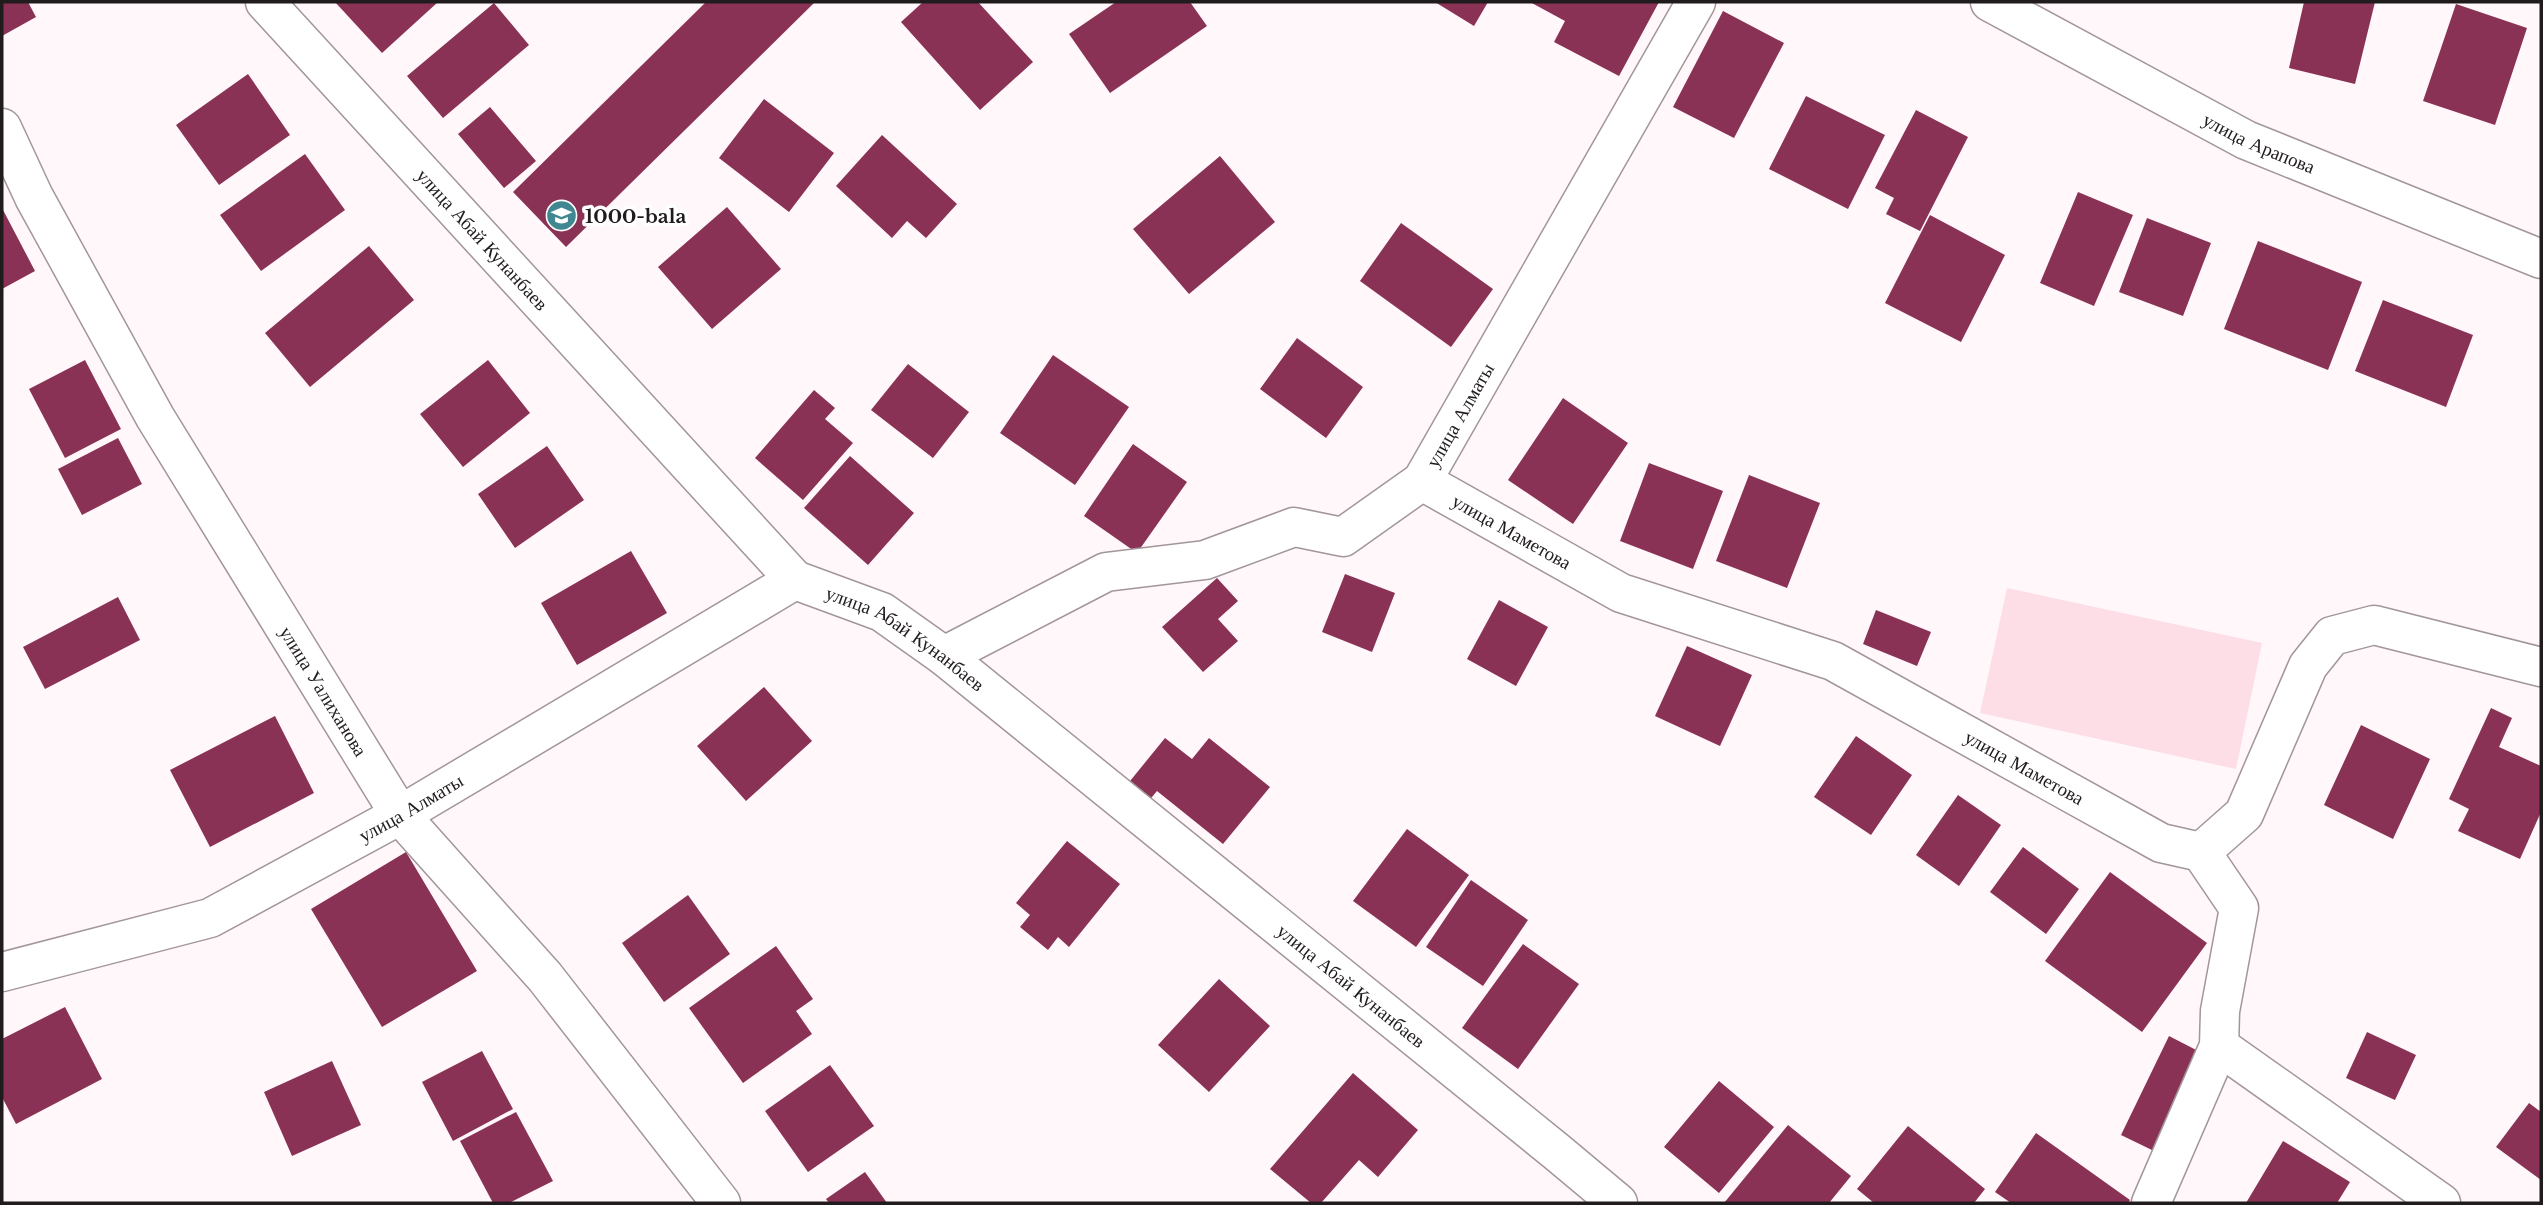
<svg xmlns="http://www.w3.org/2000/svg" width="2543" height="1205" font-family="'Libre Baskerville',serif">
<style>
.green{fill:#fddee7}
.building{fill:#8a3255}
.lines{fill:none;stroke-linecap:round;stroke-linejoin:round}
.minor-casing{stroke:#a29699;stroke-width:41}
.minor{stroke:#fff;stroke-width:38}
.labels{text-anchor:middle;stroke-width:7;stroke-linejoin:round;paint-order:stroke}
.street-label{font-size:19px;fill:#201b1c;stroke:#fff}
.poi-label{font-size:19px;font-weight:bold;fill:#201b1c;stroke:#fff;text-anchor:start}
</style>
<rect width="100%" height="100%" fill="#fff7f9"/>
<path class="green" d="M2007 588 2262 643 2236 769 1980 713Z"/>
<path class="building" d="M2 2H28L36 17 2 36Z
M335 2H438L382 53Z
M706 2H815L566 247 513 192Z
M923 2H978L1033 62 980 110 901 22Z
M1116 2H1190L1207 26 1110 93 1069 34Z
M1435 2H1488L1474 26Z
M1530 2H1659L1619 76 1554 42 1565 21Z
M2304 2H2375L2355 84 2289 68Z
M494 3 529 45 443 118 407 76Z
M2456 4 2527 28 2495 125 2423 101Z
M1723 11 1784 43 1734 138 1673 107Z
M248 74 290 135 219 185 176 125Z
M1806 96 1885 135 1848 209 1769 169Z
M764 99 834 153 789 212 719 158Z
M490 107 536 161 504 188 458 134Z
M1916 110 1968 137 1920 231 1886 214 1894 198 1875 188Z
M882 135 957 204 926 238 907 221 892 238 836 186Z
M305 154 345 210 261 271 220 215Z
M1220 156 1275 222 1189 294 1133 229Z
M2078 192 2133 215 2094 306 2040 283Z
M727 207 781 269 712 329 658 267Z
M2 208 35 271 2 289Z
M1930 215 2005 255 1961 342 1885 303Z
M2147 218 2211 243 2183 316 2119 292Z
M1401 223 1493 289 1451 347 1360 281Z
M2258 241 2362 282 2328 370 2224 329Z
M369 246 414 300 310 387 265 333Z
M2383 300 2473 335 2446 407 2355 371Z
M1297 338 1363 387 1326 438 1260 389Z
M1053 355 1129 407 1075 485 1000 433Z
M85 360 121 429 65 458 29 389Z
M488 360 530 413 463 467 420 414Z
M908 364 969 412 933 458 871 410Z
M814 390 835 408 825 419 853 443 803 500 755 458Z
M1563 398 1628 443 1573 524 1508 480Z
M118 438 142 484 82 515 58 469Z
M1133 444 1187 482 1137 553 1084 516Z
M547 446 584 500 515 548 478 494Z
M850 456 914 513 868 565 804 508Z
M1649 463 1723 491 1693 569 1620 541Z
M1749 475 1820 503 1787 588 1716 561Z
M631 551 667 613 577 665 541 603Z
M1345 574 1395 593 1372 652 1322 632Z
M1217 578 1238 601 1218 619 1238 641 1203 672 1162 627Z
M118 597 140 640 45 689 23 647Z
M1499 600 1548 627 1516 686 1467 659Z
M1876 610 1931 632 1917 666 1863 644Z
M1687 646 1752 675 1720 746 1655 716Z
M764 687 812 741 746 801 697 746Z
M2491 708 2512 718 2499 747 2541 766V812L2520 859 2458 831 2469 809 2449 799Z
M275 716 314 793 210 847 170 770Z
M2361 725 2430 759 2393 839 2324 805Z
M1856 736 1912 775 1871 835 1814 797Z
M1165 738 1192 759 1209 738 1270 787 1223 844 1157 791 1147 803 1126 786Z
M1958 795 2001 825 1959 886 1916 855Z
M1407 829 1469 875 1416 947 1353 901Z
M1067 841 1120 884 1069 947 1058 937 1048 950 1020 927 1030 915 1016 903Z
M2023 847 2079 889 2046 934 1990 892Z
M406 852 477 971 382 1027 311 909Z
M2110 872 2207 943 2142 1032 2045 961Z
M1471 880 1528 920 1483 986 1426 947Z
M688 895 730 954 664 1002 622 943Z
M1523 944 1579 984 1518 1069 1462 1028Z
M776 946 813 999 796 1011 812 1034 743 1083 689 1008Z
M1219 979 1270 1026 1209 1092 1158 1045Z
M65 1007 102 1079 16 1124 2 1097V1039Z
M2367 1032 2416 1055 2395 1100 2346 1078Z
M2169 1036 2202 1053 2154 1151 2121 1135Z
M482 1051 513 1109 453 1141 422 1082Z
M332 1061 361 1125 292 1156 264 1092Z
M830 1065 874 1126 808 1172 765 1111Z
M1353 1073 1418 1130 1378 1177 1359 1160 1321 1203H1311L1270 1169Z
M1719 1081 1774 1127 1719 1193 1664 1147Z
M2529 1103 2541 1112V1180L2496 1147Z
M516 1112 553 1181 509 1203H493L460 1141Z
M1788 1125 1851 1176 1829 1203H1724Z
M1908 1126 1985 1189 1974 1203H1874L1857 1189Z
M2036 1133 2130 1200 2128 1203H2011L1995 1192Z
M2283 1141 2350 1182 2337 1203H2246Z
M865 1172 887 1203H829L826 1199Z"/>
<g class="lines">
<defs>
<g id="minor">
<path id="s1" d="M265 2 795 580 882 612 944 656 1557 1152 1618 1203"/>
<path id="s2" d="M1990 2 2246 140 2541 259"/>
<path id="s3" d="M2 128 34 197 155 417 400 815 545 977 721 1203"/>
<path id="s4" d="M1422 481 1621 593 1833 661 2161 843 2201 852 2244 814 2308 666 2332 636 2374 625 2541 667"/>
<path id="s5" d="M944 656 1106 572 1205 560 1294 527 1343 537 1422 481 1696 2"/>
<path id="s6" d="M2 972 210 918 400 815 795 580"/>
<path d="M2219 1046 2441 1203"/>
<path d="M2151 1203 2219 1046 2220 1011 2239 908 2201 852"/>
</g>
</defs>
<use href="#minor" class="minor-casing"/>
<use href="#minor" class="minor"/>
</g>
<defs>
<symbol id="school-disc" viewBox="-11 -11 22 22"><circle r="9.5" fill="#418792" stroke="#fff"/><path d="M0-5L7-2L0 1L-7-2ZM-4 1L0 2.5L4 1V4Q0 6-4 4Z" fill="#fff"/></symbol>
</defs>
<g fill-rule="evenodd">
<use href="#school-disc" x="544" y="198" width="35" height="35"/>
</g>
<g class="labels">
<g class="street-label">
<text dy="7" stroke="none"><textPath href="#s2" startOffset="304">улица Арапова</textPath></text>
<text dy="7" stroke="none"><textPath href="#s1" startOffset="322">улица Абай Кунанбаев</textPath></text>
<text dy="7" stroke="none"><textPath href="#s5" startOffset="600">улица Алматы</textPath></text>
<text dy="7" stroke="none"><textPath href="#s4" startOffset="103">улица Маметова</textPath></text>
<text dy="7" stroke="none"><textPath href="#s1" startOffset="910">улица Абай Кунанбаев</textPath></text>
<text dy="7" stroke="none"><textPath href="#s3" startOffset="649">улица Уалиханова</textPath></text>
<text dy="7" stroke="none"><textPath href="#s4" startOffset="670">улица Маметова</textPath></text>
<text dy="7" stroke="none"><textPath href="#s6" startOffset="444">улица Алматы</textPath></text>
<text dy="7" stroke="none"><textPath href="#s1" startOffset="1477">улица Абай Кунанбаев</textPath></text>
</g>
<g class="poi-label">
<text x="585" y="223">1000-bala</text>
</g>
</g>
<rect width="2543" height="1205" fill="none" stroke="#201b1c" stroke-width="7"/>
</svg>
